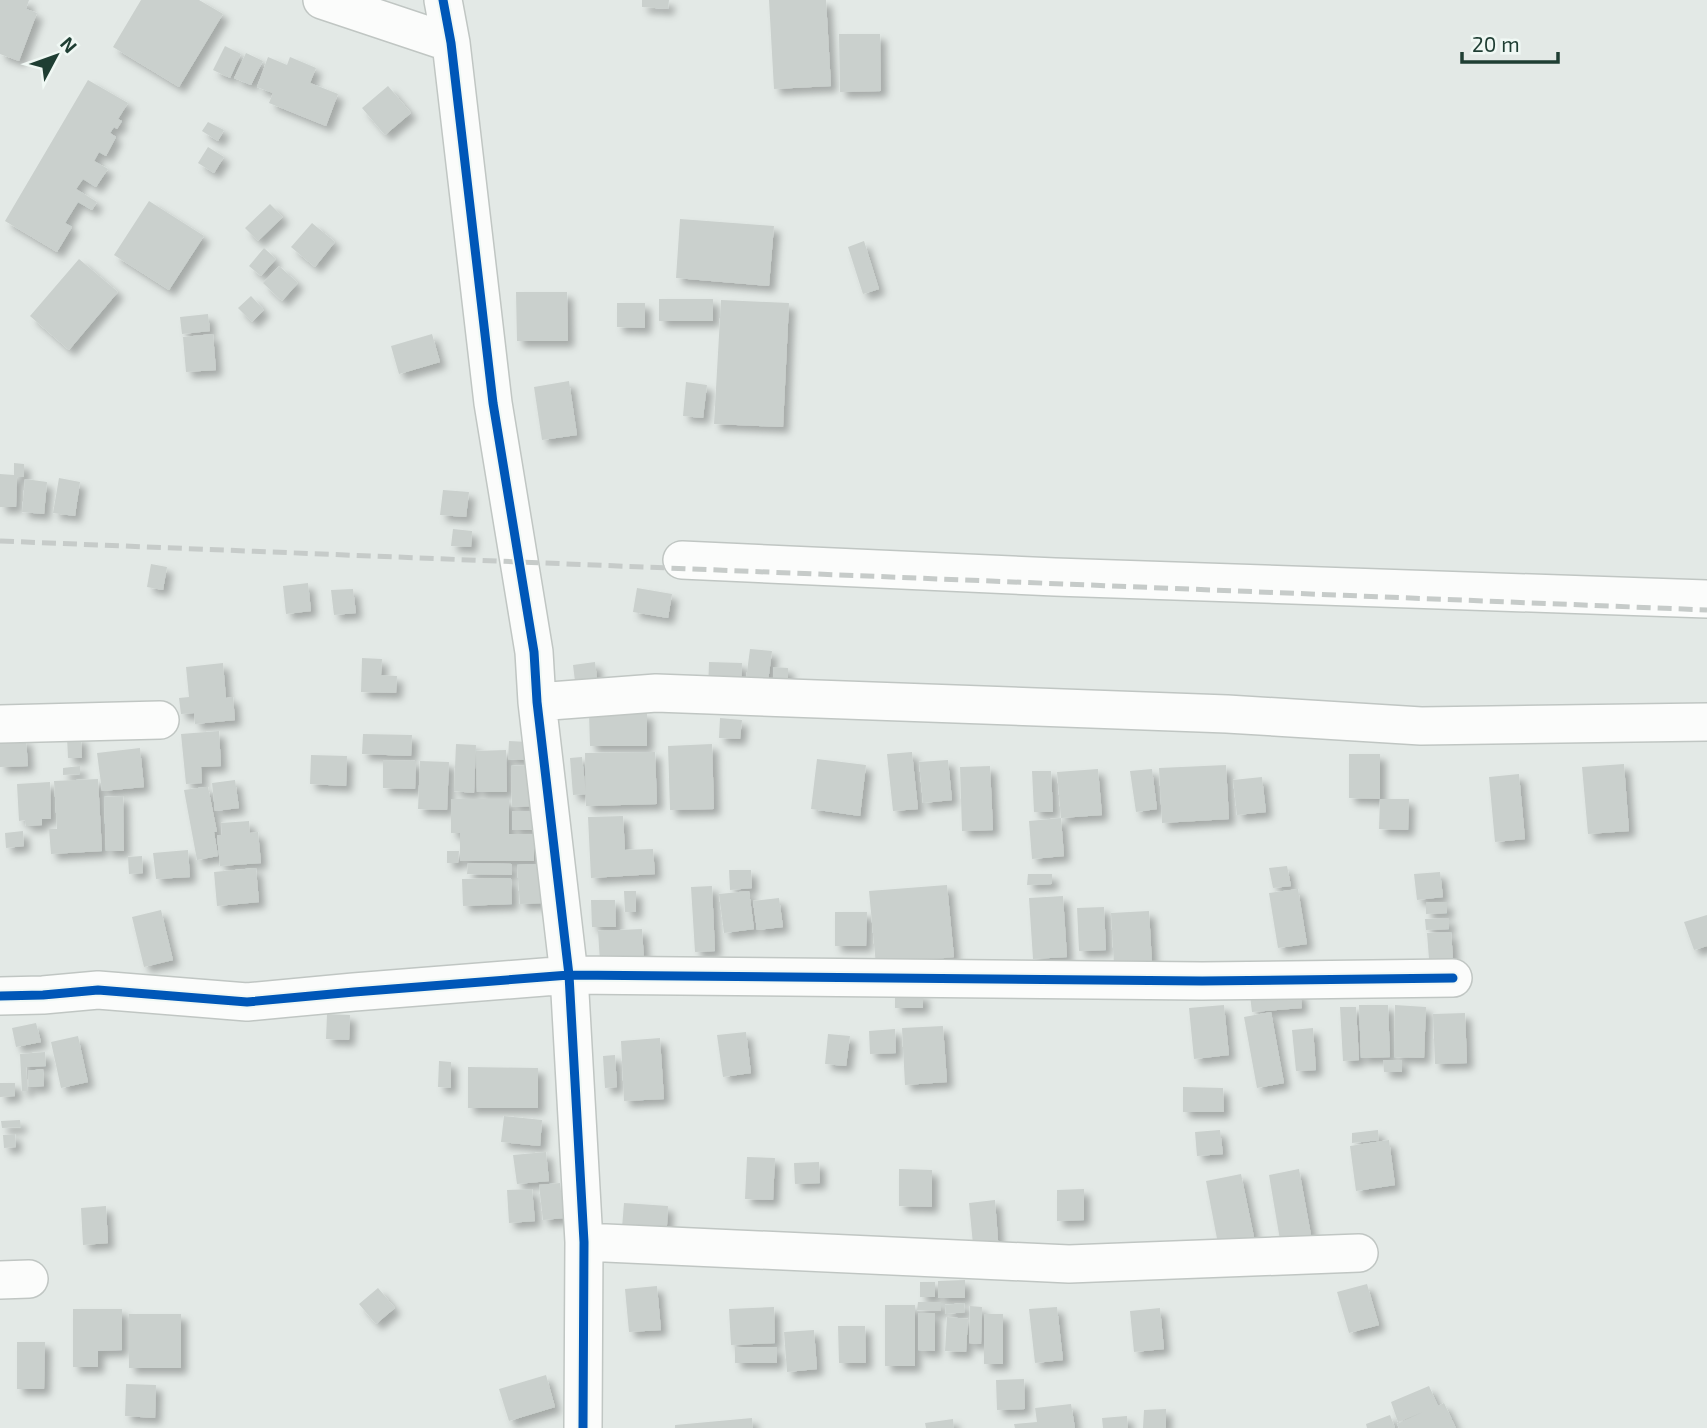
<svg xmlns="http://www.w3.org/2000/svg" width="1707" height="1428" font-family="'Exo 2',sans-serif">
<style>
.building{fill:#cad0cd;filter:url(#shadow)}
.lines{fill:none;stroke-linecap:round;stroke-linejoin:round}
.minor-casing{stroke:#c0c6c3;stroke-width:40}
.minor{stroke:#fbfcfb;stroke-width:37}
.rail{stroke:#c6cbc9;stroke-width:5;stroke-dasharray:14 7;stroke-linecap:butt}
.cycleway-casing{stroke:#f0f8f4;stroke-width:13}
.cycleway{stroke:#0057b8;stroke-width:9}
</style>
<defs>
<filter id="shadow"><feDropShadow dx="6" dy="6" stdDeviation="3.5" flood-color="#0004"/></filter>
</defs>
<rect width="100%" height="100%" fill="#e3e9e6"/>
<path class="building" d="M0 0H29L26 9 37 13 19 61 0 54Z
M141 0H199L223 14 179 87 113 47Z
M642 0H669L668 9 642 7Z
M769 0H826L831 86 774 89Z
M839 34H880L881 91 840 92Z
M225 46 241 54 230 78 213 70Z
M246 53 263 61 251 85 234 78Z
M268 57 287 65 290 57 316 68 310 83 338 94 326 126 269 103 273 93 257 87Z
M88 80 128 103 118 119 122 121 117 129 114 127 110 133 116 137 106 156 99 152 94 161 108 169 96 187 83 179 76 189 97 202 92 210 78 202 65 223 72 227 57 252 5 221Z
M388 86 411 113 385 135 362 108Z
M208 122 224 130 218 141 202 131Z
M208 147 224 157 214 173 198 163Z
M149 201 204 236 169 290 114 255Z
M270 204 283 217 258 241 245 228Z
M680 219 774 226 769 286 676 278Z
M312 223 335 242 315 267 291 247Z
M864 241 879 289 863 294 848 247Z
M264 248 276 259 261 276 249 266Z
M79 259 118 292 69 350 30 316Z
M279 266 298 283 282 301 263 283Z
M516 292H567L568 341H517Z
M251 296 264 310 252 322 238 308Z
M659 299H713V321H659Z
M721 300 789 303 783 427 714 424Z
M617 303H645V328L617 327Z
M208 314 210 331 182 334 180 317Z
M213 334 216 370 186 372 183 337Z
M432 334 440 362 399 374 391 346Z
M569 381 577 435 542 440 534 387Z
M686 382 707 385 703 418 683 416Z
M14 463 24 464V477H17L16 507H0V474L14 475Z
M59 478 80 482 75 516 53 513Z
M25 479 47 482 44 514 22 512Z
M443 490 469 492 466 517 440 515Z
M453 529 472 531 471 547 451 546Z
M151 564 167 567 163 590 147 587Z
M308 583 311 611 286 614 283 586Z
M637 588 672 594 668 618 633 612Z
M353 589 356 613 334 615 331 590Z
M750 649 772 651 768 682 746 680Z
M362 658 382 659 381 675 397 676 396 693 361 692Z
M595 662 597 679 575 681 573 665Z
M709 662 742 663 741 692 708 691Z
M223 663 226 698 233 697 235 720 195 724 194 713 181 714 179 698 189 697 186 667Z
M773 667 788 668V696H773Z
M589 713H647V746H590Z
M720 718 742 720 740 739 719 738Z
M219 731 221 766 201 767 202 783 186 784 181 734Z
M363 734 412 735 411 756 362 754Z
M67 737H81L82 758H68Z
M26 739 28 766 0 767V740Z
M509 741 528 742 527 760 508 759Z
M456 744 476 745 474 793 454 791Z
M712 744 714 809 670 810 668 746Z
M140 748 144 787 102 791 97 753Z
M506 750 507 792H477L476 751Z
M655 752 657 804 586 806 585 753Z
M912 752 918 809 893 811 887 754Z
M1349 754H1380V799L1349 798Z
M311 755 347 756 346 786 310 784Z
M582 757 586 794 573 795 570 758Z
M817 759 866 765 860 816 811 809Z
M383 760 416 761 415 789 383 788Z
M948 760 952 800 923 803 919 762Z
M420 761 449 762 447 810 418 809Z
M1624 764 1629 831 1588 834 1582 767Z
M533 765 535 806 512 807 511 766Z
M1226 765 1229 819 1162 823 1159 768Z
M80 766V774L63 775V768Z
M990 766 993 830 962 831 960 767Z
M1098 769 1102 815 1061 818 1057 772Z
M1152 769 1157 809 1136 812 1130 771Z
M1032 771H1051L1053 812H1034Z
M1519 774 1525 839 1495 842 1489 777Z
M1262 777 1266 812 1237 815 1233 780Z
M98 779 102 851 51 854 49 829H57L54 781Z
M235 780 239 808 215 811 212 783Z
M50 782 51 819H42V825L26 826 25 820 19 821 17 784Z
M205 787H208L217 832H214L218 856 197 860 184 790Z
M123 796 124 851H106L104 797Z
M451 799H509V834H534V861H460V833H451Z
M1380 799H1409L1408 830 1379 829Z
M512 811H539V830H512Z
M623 816 625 850 653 849 655 874 591 878 588 817Z
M1061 818 1064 856 1032 859 1029 821Z
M249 821 250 833 258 832 261 863 220 866 217 835H222L221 823Z
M23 831 24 846 6 848 5 833Z
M188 850 190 877 156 879 153 853Z
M447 851H459L458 863H447Z
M142 856 143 873 129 874 128 857Z
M468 863 512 864V875L467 874Z
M540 864 543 903 520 904 517 865Z
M1287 866 1291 886 1273 888 1269 868Z
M256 868 259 902 217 906 214 872Z
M729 870H751L752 888 730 890Z
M1440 872 1443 897 1417 900 1414 874Z
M1028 874H1052V884L1027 885Z
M511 878 512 904 463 906 462 879Z
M947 885 954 957 876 965 869 891Z
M712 886 715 951 695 952 691 887Z
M1298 889 1307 944 1278 948 1269 893Z
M624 891H636V912H625Z
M749 891 754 929 724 933 719 894Z
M1063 896 1067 957 1033 959 1029 898Z
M779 898 783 927 757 930 753 901Z
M591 900H615L616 927H592Z
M1426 902H1447V913L1426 914Z
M1104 907 1106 950 1079 951 1077 908Z
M161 910 173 960 144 967 132 917Z
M1149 911 1152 963 1114 965 1111 913Z
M835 912H867L866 946H835Z
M1707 915V946L1694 950 1684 922Z
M1449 918V929L1426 930 1425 919Z
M642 929 644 960 600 962 598 931Z
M1451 932 1453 958 1429 959 1427 933Z
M1300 992 1302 1008 1252 1012 1250 995Z
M895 994H923V1008H895Z
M1224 1005 1229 1055 1194 1059 1189 1008Z
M1359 1005H1388L1390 1057 1361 1058Z
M1395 1005 1426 1007 1424 1058 1394 1057Z
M1340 1007H1356L1359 1060 1343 1061Z
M1271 1012 1284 1083 1257 1088 1244 1017Z
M1465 1013 1467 1063 1435 1064 1433 1014Z
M327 1014 350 1015 349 1040 326 1039Z
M36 1023 41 1042 16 1047 12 1028Z
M943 1026 947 1082 905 1085 902 1028Z
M1313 1028 1316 1070 1296 1071 1292 1030Z
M895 1029 896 1053 870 1054 869 1031Z
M746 1032 751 1073 723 1077 717 1035Z
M828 1034 850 1036 846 1066 825 1064Z
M78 1036 88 1082 61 1088 51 1042Z
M660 1038 664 1099 624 1101 621 1041Z
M45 1052 46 1066 26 1067 28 1091H22L20 1054Z
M615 1055 617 1087 605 1088 603 1056Z
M1383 1060H1402V1072H1384Z
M439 1061 451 1062V1088L438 1087Z
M468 1067 538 1068V1108H468Z
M43 1069 44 1086 29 1087 28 1071Z
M0 1083H15V1096L0 1097Z
M1183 1087 1223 1088 1224 1112H1183Z
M504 1116 542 1120 540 1146 501 1142Z
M20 1120 21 1127 2 1128 1 1121Z
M1220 1130 1223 1154 1197 1156 1195 1132Z
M1378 1130 1379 1140 1352 1143V1133Z
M15 1134 16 1147 4 1148 3 1135Z
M1389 1140 1395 1185 1356 1191 1350 1146Z
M546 1152 549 1181 517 1184 513 1155Z
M747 1157 775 1158 773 1200 745 1199Z
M819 1162 820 1183 795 1184 794 1163Z
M899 1169 932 1170V1207L899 1206Z
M1299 1169 1311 1235 1280 1240 1269 1175Z
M1241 1174 1254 1237 1218 1244 1206 1181Z
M560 1183 564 1218 543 1220 539 1185Z
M532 1189 535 1221 509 1223 507 1190Z
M1084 1189V1220L1057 1221V1190Z
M995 1200 999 1253 974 1255 969 1203Z
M624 1203 668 1206 666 1244 621 1240Z
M106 1206 108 1243 83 1245 81 1208Z
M965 1280V1298H938V1281Z
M920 1282H935V1297H920Z
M1367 1284 1379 1325 1349 1333 1337 1292Z
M657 1286 661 1330 629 1332 625 1289Z
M378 1288 395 1308 376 1324 359 1304Z
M918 1302H941V1311L917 1310Z
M964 1303 965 1312 946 1314 945 1305Z
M885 1305H915V1366H885Z
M970 1306 982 1307 981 1344 969 1343Z
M774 1307 775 1343 731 1345 729 1309Z
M1057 1307 1063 1360 1035 1363 1029 1309Z
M1160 1308 1164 1349 1134 1352 1130 1311Z
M73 1309H122V1350L98 1351V1367H73Z
M918 1313H935V1351L918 1350Z
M129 1314H181V1368H129Z
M984 1314H1003V1364H984Z
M947 1317 968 1319 966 1352 945 1351Z
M838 1326H865L866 1363H839Z
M814 1330 817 1369 787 1372 784 1332Z
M17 1342H45L44 1389H17Z
M735 1347H777V1363H735Z
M546 1375 555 1407 509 1421 499 1389Z
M1024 1379 1025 1409 997 1410 996 1380Z
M126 1384 156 1385 155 1418 125 1416Z
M1429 1386 1438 1406 1444 1403 1456 1428H1399L1397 1424 1423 1412 1398 1422 1391 1402Z
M1071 1404 1075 1428H1015L1014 1424 1037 1422 1035 1408Z
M1166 1409V1428H1143L1144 1410Z
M1390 1415 1395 1428H1367L1366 1424Z
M1127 1416 1128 1428H1103L1102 1418Z
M752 1418 753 1428H675V1425Z
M953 1419 954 1428H926L925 1423Z"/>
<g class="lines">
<defs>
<path id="minor" d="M322 0 451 43
M443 0 451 43 493 403 534 652 537 702 569 975 584 1242 583 1428
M682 560 1055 577 1707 599
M537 702 656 693 1227 714 1421 726 1707 722
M0 724 160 720
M0 996 43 995 98 990 247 1002 354 992 569 975 1202 981 1453 978
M584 1242 1069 1264 1359 1253
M0 1280 29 1279"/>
</defs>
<use href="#minor" class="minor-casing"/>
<use href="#minor" class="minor"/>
<path class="rail" d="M0 541 1707 610"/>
<defs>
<path id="cycleway" d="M443 0 451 43 493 403 534 652 537 702 569 975 584 1242 583 1428
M0 996 43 995 98 990 247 1002 354 992 569 975 1202 981 1453 978"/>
</defs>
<use href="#cycleway" class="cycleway-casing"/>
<use href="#cycleway" class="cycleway"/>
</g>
<g transform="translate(56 56) rotate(49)" stroke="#f0f8f4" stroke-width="5" paint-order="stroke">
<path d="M0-5L12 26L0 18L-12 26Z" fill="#1f3e33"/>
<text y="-10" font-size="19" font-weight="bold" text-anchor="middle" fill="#1f3e33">N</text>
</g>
<path d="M1462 52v10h96v-10" fill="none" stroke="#1f3e33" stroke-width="3.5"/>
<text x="1472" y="52" font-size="21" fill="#1f3e33" stroke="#f0f8f4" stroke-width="5" paint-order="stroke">20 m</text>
</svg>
